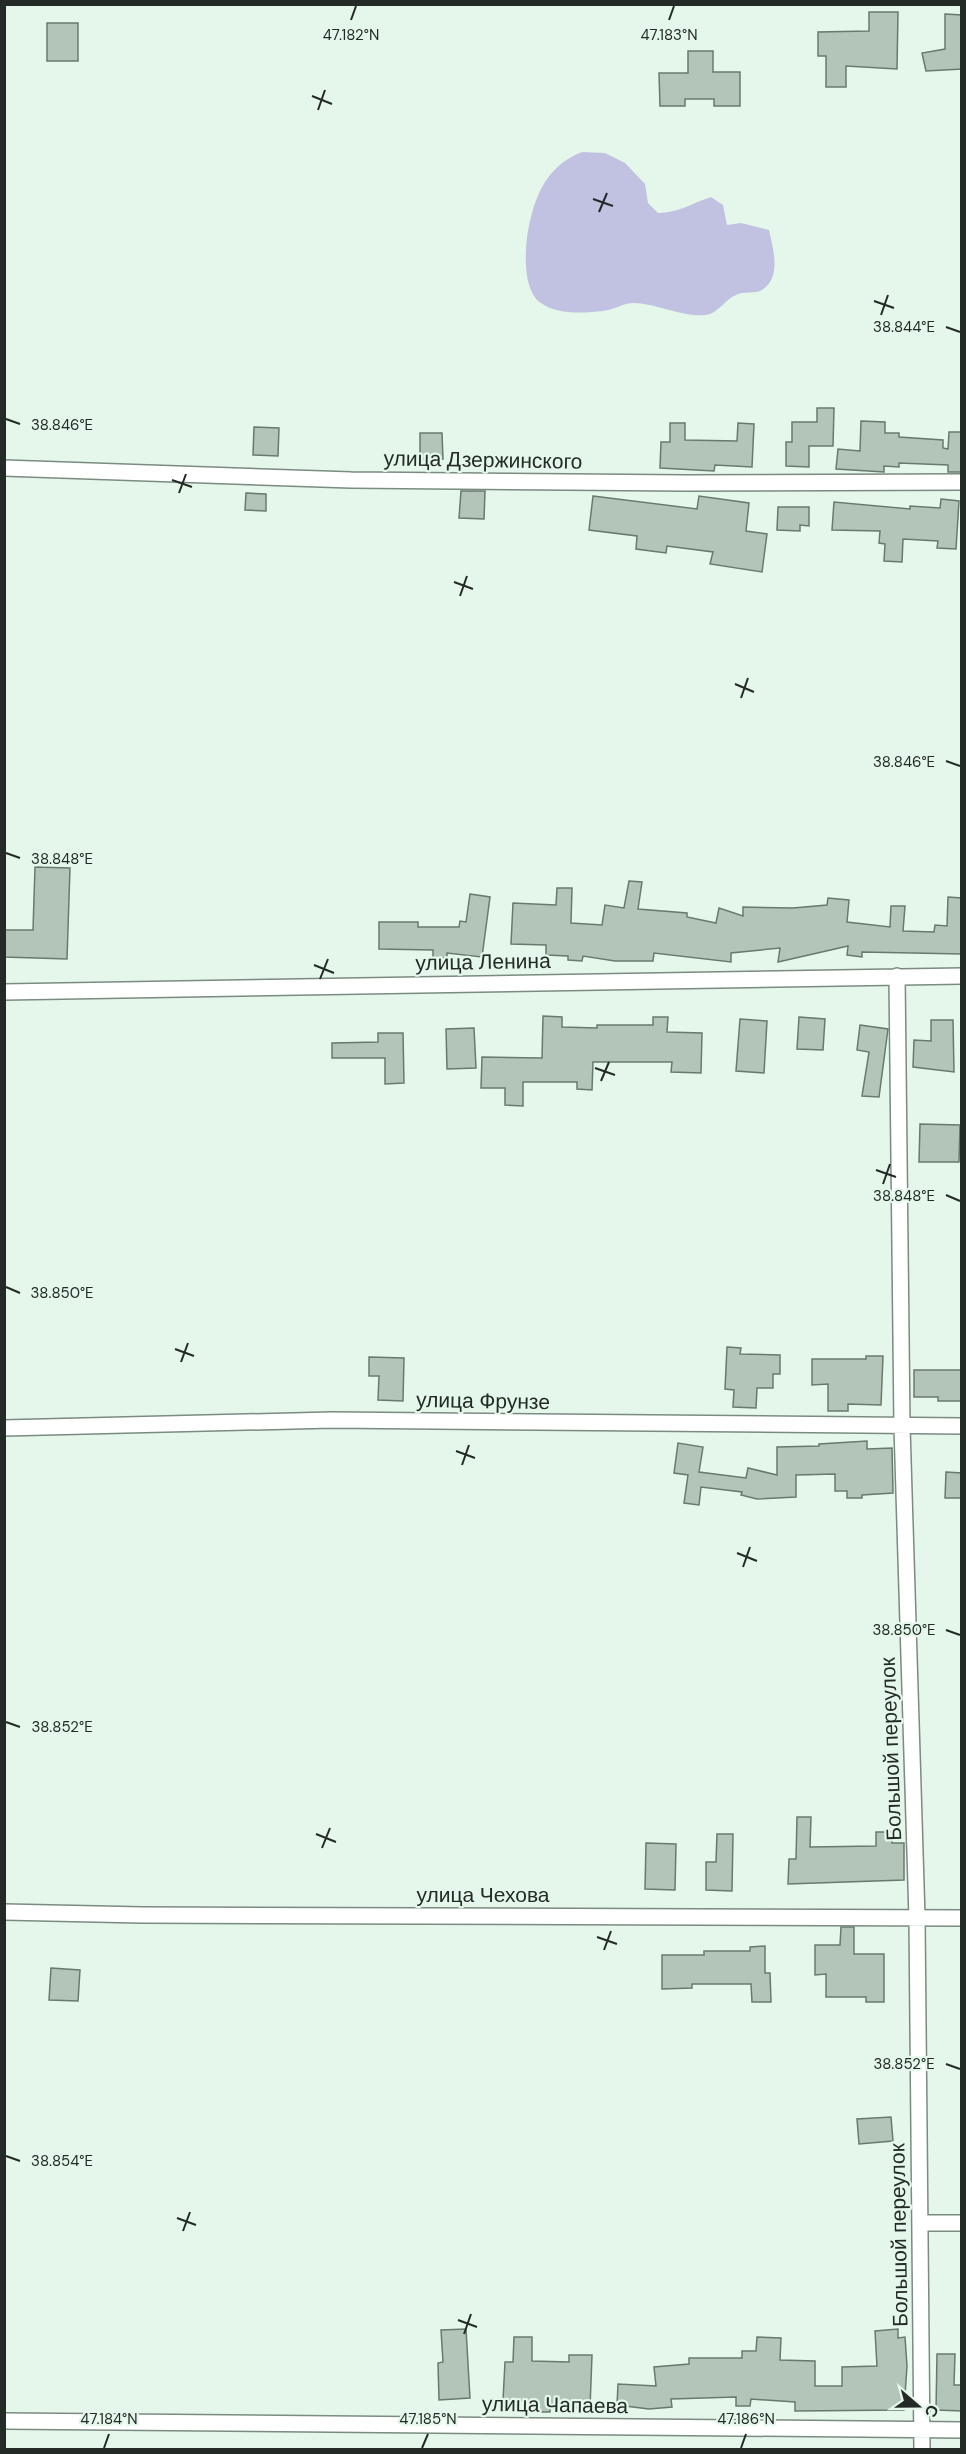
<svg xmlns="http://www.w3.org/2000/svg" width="966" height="2454" font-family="'DM Sans',sans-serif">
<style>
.green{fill:#c1c1e2}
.building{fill:#b3c5b8;stroke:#69796d;stroke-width:1.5}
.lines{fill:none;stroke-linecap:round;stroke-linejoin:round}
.minor-casing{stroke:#7a8b7f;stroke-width:18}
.minor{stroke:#fff;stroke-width:15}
.ticks{fill:none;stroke:#242b26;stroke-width:2}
.labels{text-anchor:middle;stroke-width:4.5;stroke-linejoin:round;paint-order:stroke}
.street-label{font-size:21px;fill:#242b26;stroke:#e4f7ea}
.ticks-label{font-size:15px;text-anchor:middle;fill:#242b26;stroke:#e4f7ea;stroke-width:4.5;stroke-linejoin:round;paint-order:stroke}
</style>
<rect width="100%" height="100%" fill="#e4f7ea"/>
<path class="green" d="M582 152 605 153 625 163 645 184 648 203 658 213C679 213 692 203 711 197L723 205 727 225 741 223 769 230C773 248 782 278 762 290 755 294 743 291 736 295 726 299 719 311 710 314 689 320 656 303 634 303 623 303 614 310 603 311 584 313 557 315 541 303 520 289 525 238 531 217 539 186 552 164 582 152Z"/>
<path class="building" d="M869 12H898L897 69 846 66V87H826V56H818V32L869 31Z
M945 14 962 15V69L926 71 922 53 945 49Z
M47 23H78V61H47Z
M688 51H713V72H740V106H714V99H685V106H660L659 73H688Z
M817 408H834L833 446H809V467L786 466V442H792V422H817Z
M861 421 885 422V433H899V437L943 440V448L948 449 949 432H962V472H948V465L899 463V467L884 466V472L836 469 838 449 860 451Z
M670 423H685V440L737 441 738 423 754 424 752 467 715 465 714 471 660 468 661 442H670Z
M254 427 279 428 278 456 253 455Z
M420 433H442L443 459H420Z
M461 491H485L484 519 459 518Z
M246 493 266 494V511L245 510Z
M593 496 697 509 699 496 749 503 746 531 767 534 762 572 710 564 713 552 667 546 666 553 636 549 637 536 589 530Z
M941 499 959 501 956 549 937 548 938 541 903 539 902 562 884 561 885 544 879 543 880 531 832 530 834 502 910 509V506L940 508Z
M778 507H809V526L800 525V531L777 530Z
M35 867 70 868 67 959 4 957V930H33Z
M629 881 642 882 638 909 687 913V917L716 923 719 908 743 916V907L793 908 827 905 828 898 849 900 847 922 890 927 891 906H905L903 931 934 932 935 925 947 926 948 897 962 898V954L862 952V957L847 955 848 946 778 962 780 948 731 953V962L654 953 653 961H615L583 956 582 961 568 960V956L546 955V945L511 944 513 903 556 905 557 888H572L571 923 602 925 605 905 624 908Z
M470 894 490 897 482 957 447 953V958H433V950L379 949V922H418V927H459L460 921 466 922Z
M543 1016 562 1017V1027L597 1028V1025H653V1017H668L667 1032 702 1033 701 1073 671 1072 672 1062H593L592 1090 577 1089V1082H523V1106L505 1105V1088H481L482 1057 542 1058Z
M799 1017 825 1019 823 1050 797 1049Z
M740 1019 767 1021 764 1073 736 1071Z
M931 1020H953L954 1072 913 1067 914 1040 931 1041Z
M860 1025 888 1029 879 1097 862 1096 869 1052 857 1050Z
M474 1028 476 1068 447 1069 446 1029Z
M378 1033H403L404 1083 385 1084V1058H332V1043L378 1042Z
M920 1124 960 1125 959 1162H919Z
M727 1347 741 1348 740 1354 780 1355V1374H773V1388H757L756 1408 733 1407 734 1390 725 1389Z
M866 1356H883L881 1405 848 1404V1411H828V1384L812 1385V1359H866Z
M369 1357 404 1358 403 1401 378 1400 379 1376H369Z
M914 1370H962V1401H938V1397H914Z
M867 1441V1449L892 1448 893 1493 862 1495V1498H847V1491H835V1474L796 1475V1497L757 1499 741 1495 742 1492 701 1487 699 1505 684 1503 688 1475 674 1473 678 1443 703 1447 699 1472 746 1478 748 1468 777 1475V1447L819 1446V1444Z
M946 1472 962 1473V1498H945Z
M797 1817H811L810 1847 876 1846V1832H892V1843H904V1880L788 1884 789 1859H796Z
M717 1834H733L732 1891 706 1890V1862H716Z
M646 1843 676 1844 675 1890 645 1889Z
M841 1927H854V1954H884V2002H866V1997H826V1974L815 1975V1945H840Z
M765 1946V1973H770L771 2002H752L751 1984H692V1988L662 1989V1955H704V1951H750V1947Z
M51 1968 80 1970 78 2001 49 2000Z
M891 2117 893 2141 859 2144 857 2119Z
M466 2329 470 2398 439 2400 438 2363 443 2362 441 2330Z
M898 2329V2338L905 2337 907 2366 904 2410 795 2411V2402L751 2399 750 2406H736V2397L671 2399 672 2407 649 2409 617 2405 618 2384 656 2386 654 2367 689 2364V2358H742V2351H756L757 2337 781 2338 780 2360 815 2361V2386H842V2367L877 2366 875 2331Z
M514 2337H532V2361L569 2362V2355H592L590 2408 550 2407V2412H534V2401L503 2400 505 2362H513Z
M937 2354H955L954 2385H962V2411L936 2410Z"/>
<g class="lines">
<defs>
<path id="minor" d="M4 468 351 480 686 483 962 482
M897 976 902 1427 917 1918 922 2450
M4 992 962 976
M4 1428 332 1420 962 1426
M4 1912 142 1915 962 1918
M920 2223H962
M4 2421 962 2430"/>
</defs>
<use href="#minor" class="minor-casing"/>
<use href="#minor" class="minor"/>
</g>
<path class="ticks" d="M351 20 356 6M669 20 674 6M312 96 332 104M318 110 325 90M593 199 613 206M599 212 607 193M874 301 894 308M881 315 888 295M946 327 960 332M6 419 20 424M172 480 192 487M179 493 186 474M454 582 473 589M460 596 467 576M735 684 754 692M741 698 748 678M946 761 960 766M6 853 20 858M314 965 334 973M320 979 328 959M595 1068 615 1075M601 1081 609 1062M876 1170 896 1177M883 1184 890 1164M946 1195 960 1201M6 1287 20 1293M175 1349 194 1356M181 1362 188 1343M456 1451 475 1458M462 1465 469 1445M737 1553 757 1561M743 1567 750 1547M946 1630 960 1635M6 1722 20 1727M316 1834 336 1842M322 1848 330 1828M597 1937 617 1944M604 1950 611 1931M946 2064 960 2069M6 2156 20 2161M177 2218 196 2225M183 2231 190 2212M458 2320 477 2327M464 2334 471 2314M104 2448 109 2434M422 2448 428 2434M741 2448 746 2434"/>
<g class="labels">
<g class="street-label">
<text transform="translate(483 460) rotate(1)" y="7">улица Дзержинского</text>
<text transform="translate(483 962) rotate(-1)" y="7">улица Ленина</text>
<text transform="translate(483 1401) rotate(1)" y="7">улица Фрунзе</text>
<text transform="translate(891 1749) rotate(-92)" y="7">Большой переулок</text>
<text x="483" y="1902">улица Чехова</text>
<text transform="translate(899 2235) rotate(-91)" y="7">Большой переулок</text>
<text transform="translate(555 2405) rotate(1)" y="7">улица Чапаева</text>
</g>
</g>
<g class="ticks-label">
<text x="351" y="40">47.182°N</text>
<text x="669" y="40">47.183°N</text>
<text x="904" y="332">38.844°E</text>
<text x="62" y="430">38.846°E</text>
<text x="904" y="767">38.846°E</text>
<text x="62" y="864">38.848°E</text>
<text x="904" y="1201">38.848°E</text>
<text x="62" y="1298">38.850°E</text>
<text x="904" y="1635">38.850°E</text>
<text x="62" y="1732">38.852°E</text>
<text x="904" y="2069">38.852°E</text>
<text x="62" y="2166">38.854°E</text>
<text x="109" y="2424">47.184°N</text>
<text x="428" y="2424">47.185°N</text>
<text x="746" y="2424">47.186°N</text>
</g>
<rect width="966" height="2454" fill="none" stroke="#242b26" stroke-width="12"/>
<g transform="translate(918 2406) rotate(110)" stroke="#e4f7ea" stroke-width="4.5" paint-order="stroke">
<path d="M0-4.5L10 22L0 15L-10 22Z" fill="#242b26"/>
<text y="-9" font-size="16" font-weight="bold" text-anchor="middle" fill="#242b26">С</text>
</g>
</svg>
